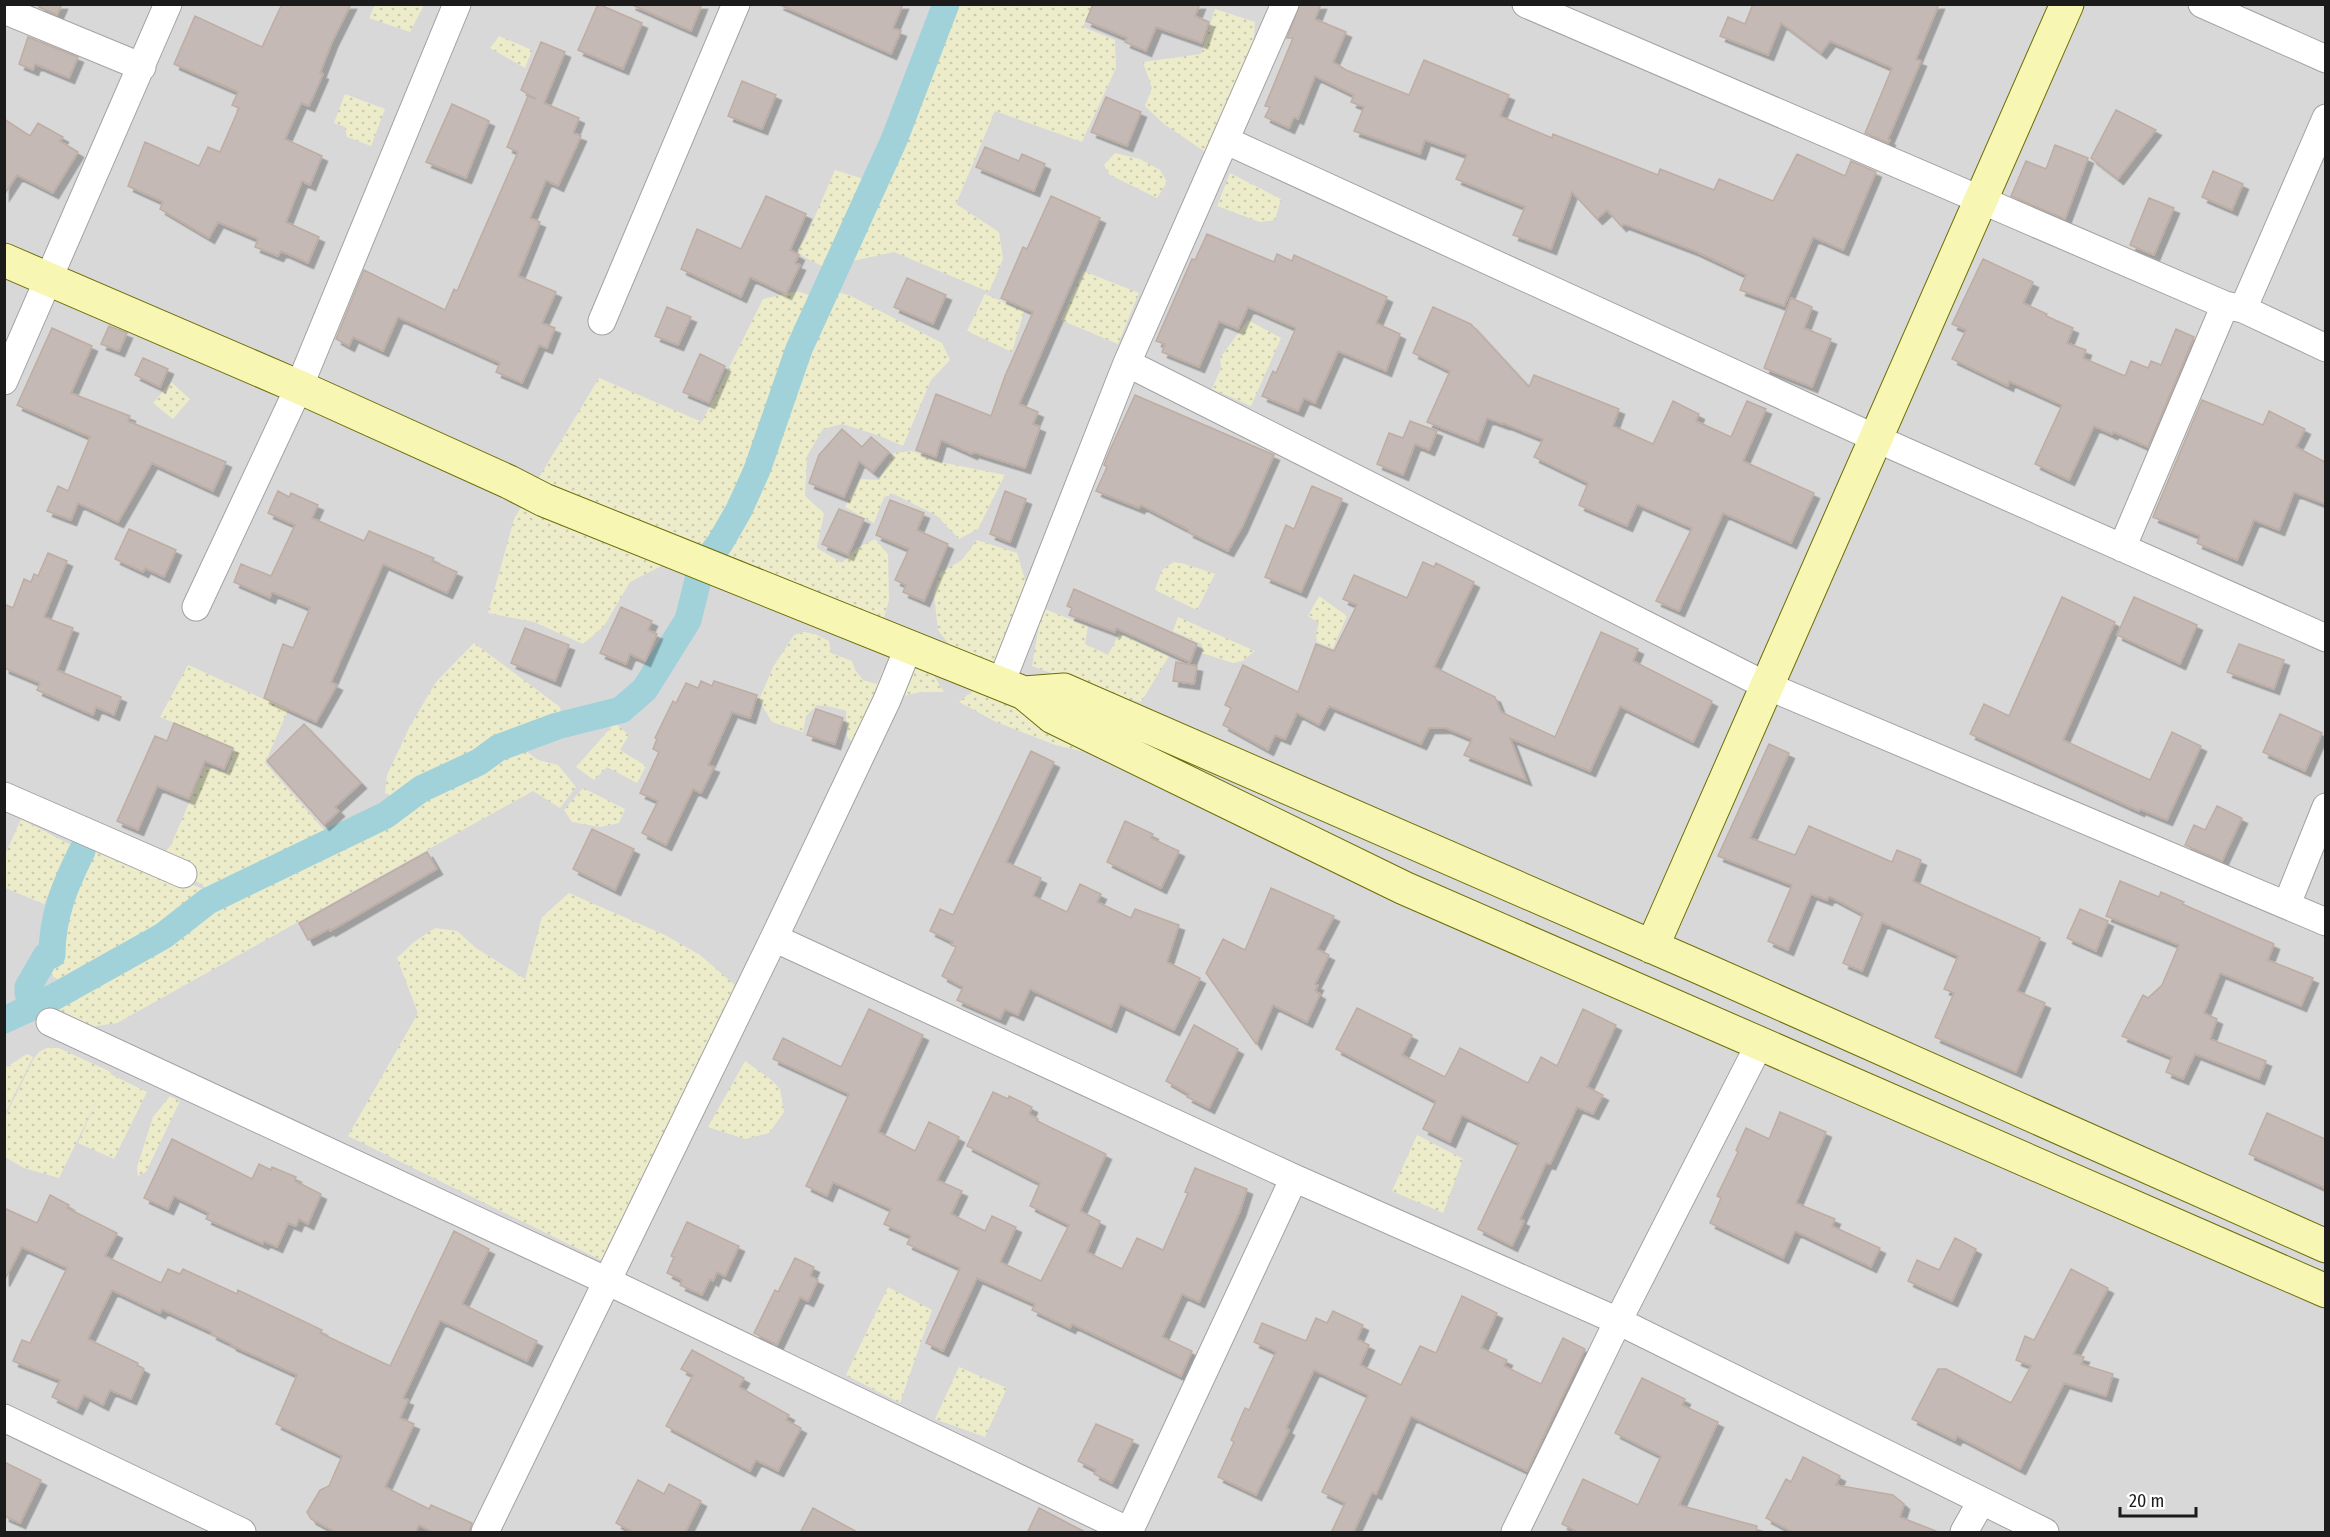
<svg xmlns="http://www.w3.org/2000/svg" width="2330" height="1537" font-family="'Fira Sans Condensed',sans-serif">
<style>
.residential{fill:#d9d8d8}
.farmland{fill:url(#farmland-dots)}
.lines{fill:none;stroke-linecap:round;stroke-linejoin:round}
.canal{stroke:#a1d2da;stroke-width:27}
.building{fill:#c4b9b4;stroke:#beada3;stroke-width:1.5;filter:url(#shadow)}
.street-casing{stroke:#a2a2a2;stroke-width:29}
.secondary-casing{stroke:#6b6e06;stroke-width:35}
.street{stroke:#fff;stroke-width:27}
.secondary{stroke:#f8f6b3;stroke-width:33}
</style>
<defs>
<pattern id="farmland-dots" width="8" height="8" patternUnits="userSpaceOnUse" patternTransform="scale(1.5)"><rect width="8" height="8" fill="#ececcb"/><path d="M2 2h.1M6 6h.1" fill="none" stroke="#cacaae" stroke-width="1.8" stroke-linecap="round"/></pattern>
<filter id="shadow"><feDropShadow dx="5.5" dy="5.5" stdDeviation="0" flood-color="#0004"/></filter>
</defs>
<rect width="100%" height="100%" fill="#ede8e0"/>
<path class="residential" d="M5 5H2325V1532H5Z"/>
<path class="farmland" d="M949 4 1092 5 1083 27 1115 40 1116 68 1082 142 995 111 956 204 999 232 1003 259 989 292 894 252 848 262Z
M375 5V4L424 5 410 32 369 18Z
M1215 9 1255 22 1252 61 1211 156 1164 124 1145 106 1152 88 1143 62 1201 54Z
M499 36 532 50 525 68 490 48Z
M345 94 385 109 371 146 347 137 345 127 334 123Z
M1115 153 1140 159 1160 170 1167 182 1157 198 1110 175 1104 165Z
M835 170 867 180 830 270 804 257 797 250 806 237Z
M1230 173 1281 199 1275 220 1260 222 1217 206Z
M1083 271 1139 293 1118 344 1061 320Z
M821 287 851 296 942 343 950 360 931 380 903 446 880 436 842 424 823 429 807 456 805 496 824 513 817 548 842 563 857 548 875 539 888 554 889 600 882 625 675 559 630 582 604 626 583 644 534 622 488 613 514 519 599 378 702 422 763 299 797 291 814 297Z
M985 294 1024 311 1012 352 967 331Z
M1248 320 1281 338 1251 406 1212 389 1221 368 1220 358Z
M171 382 190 399 173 419 153 403Z
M912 451 940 462 1005 475 978 529 959 539 937 516 894 494 884 497 874 523 845 507 860 479 879 480 894 453Z
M977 540 1017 553 1026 583 1005 657 990 669 958 656 938 630 934 594 940 573 962 560Z
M1174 562 1185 564 1215 574 1197 610 1155 590 1162 570Z
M1319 596 1347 616 1333 648 1317 642 1316 633 1319 623 1308 616Z
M1042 608 1088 626 1085 644 1108 655 1119 634 1169 656 1141 702 1113 696 1032 666Z
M1178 617 1255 651 1242 661 1233 663 1202 653V644L1173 631Z
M804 632 815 634 829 641 831 653 852 661 855 670 863 680 877 684 883 670 893 664 898 656 933 674 944 692H921L902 696 854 746 847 736 846 711 832 707 817 705 806 716 803 732 772 722 759 700 773 667 794 635Z
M474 643 560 707 561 717 492 746 396 798 385 793 387 775 410 726 436 682Z
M188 665 288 710 265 763 327 833 206 888 161 857 171 845 205 766 226 773 235 748 160 717Z
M986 680 1106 756 1058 746 996 722 959 702Z
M615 723 629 735 620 750 646 766 637 783 607 767 594 780 576 767Z
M526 751 538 760 558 765 576 787 560 808 533 791 117 1023 84 1028 57 1017 46 1008 154 945 221 902 329 857 434 792 503 755Z
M583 788 625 809 619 823 600 827 572 822 564 810Z
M21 819 73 846 44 904 5 888V855Z
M87 841 203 889 197 901 171 926 132 945 79 976 59 981 44 969 54 955 61 900Z
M569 893 665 935 700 955 736 986 607 1263 348 1136 418 1013 397 958 414 942 435 928 457 931 476 948 525 979 542 917Z
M47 1048H59L111 1072 110 1074 147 1092 114 1159 78 1143 97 1100 59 1178 24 1168 5 1157V1117L33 1060 39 1052Z
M27 1054 33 1057 5 1114V1068Z
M745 1061 769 1078 780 1089 784 1112 769 1133 745 1139 708 1127Z
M170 1096 180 1101 146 1172 138 1176 137 1167 153 1117Z
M1417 1135 1463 1159 1443 1213 1392 1191Z
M888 1287 932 1310 900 1403 846 1375Z
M959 1367 1007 1388 985 1437 935 1419Z"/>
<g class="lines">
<path class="canal" d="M32 1007 28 993V987L46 956 52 955C52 916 65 885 82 851
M4 1020 54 997 163 936 208 901 386 815 421 789 479 762 498 748 557 726 621 710 645 689 688 620 701 568 720 543 739 510 757 470 799 349 894 140 946 4"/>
</g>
<path class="building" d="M40 4H62L57 15 39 7Z
M282 4H351L332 42 320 73 323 74 309 106 301 103 285 139 322 156 310 185 302 181 286 222 319 237 308 263 281 251 278 256 255 247 258 239 218 222 209 238 160 209 163 202 128 186 145 142 199 166 208 147 220 152 239 108 232 105 238 92 174 64 195 16 262 47Z
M598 4 642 23 623 69 578 50Z
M630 4H702L691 31Z
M778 4H903L893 28 901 31 891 54Z
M1093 4H1200L1195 16 1209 22 1202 43 1156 27 1146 51 1125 42 1127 38 1086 21Z
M1300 4H1321L1315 19 1346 32 1333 62 1346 70 1409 95 1424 60 1509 95 1500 116 1552 138 1553 134 1658 175 1660 169 1714 190 1719 179 1773 201 1797 154 1845 176 1851 161 1876 172 1843 250 1813 237 1784 306 1740 290 1746 275 1695 251 1624 224 1621 226 1607 210 1597 219 1572 192 1551 249 1513 235 1525 207 1456 179 1467 155 1425 140 1420 154 1354 131 1364 107 1351 102 1354 95 1315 76 1298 119 1294 117 1289 128 1265 117 1270 107 1265 106 1293 38H1287Z
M1753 4H1939L1916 59 1921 61 1888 139 1890 140 1888 143 1865 133 1892 68 1830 41 1821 53 1781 23 1768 55 1720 36 1728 17 1745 24Z
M28 37 78 57 69 78 35 64 33 70 19 64Z
M541 42 565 52 544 103 579 118 573 133 581 136 558 186 546 180 530 218 540 222 518 276 556 292 542 323 555 328 547 348 539 345 522 383 496 372 500 363 398 317 383 351 353 337 349 346 336 339 364 270 445 310 454 289 457 291 518 152 507 147 528 96 536 99 521 90Z
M742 81 776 95 762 129 728 116Z
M1106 97 1141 112 1127 146 1091 132Z
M452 104 489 121 466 178 426 162Z
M2116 110 2156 130 2118 179 2091 158Z
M4 119 30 136 38 123 63 137 60 141 78 152 53 193 17 175 4 195Z
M2055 145 2088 158 2065 219 2011 196 2026 161 2046 169Z
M985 147 1019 161 1022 154 1045 164 1034 191 976 167Z
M2213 171 2243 184 2232 210 2202 197Z
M766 196 806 214 790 250 799 255 795 263 800 265 786 294 750 277 741 297 681 269 697 229 741 249Z
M1051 196 1100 218 1019 404 1038 412 1033 424 1040 427 1025 468 973 452 972 454 941 440 936 457 916 450 936 394 991 416 1005 376 1033 312 1001 298 1023 247 1027 249Z
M2149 198 2174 208 2154 255 2130 245Z
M1207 234 1274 262 1277 254 1292 261 1294 255 1387 297 1376 323 1400 334 1386 371 1338 351 1315 403 1304 398 1298 411 1262 396 1273 371 1276 373 1296 328 1248 307 1238 329 1219 321 1199 367 1162 352 1165 344 1156 341 1192 259 1195 260Z
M1983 259 2033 282 2023 303 2047 314 2046 316 2073 328 2067 343 2086 350 2083 358 2125 376 2131 361 2148 368 2151 361 2161 365 2176 329 2194 337 2148 447 2114 432 2112 434 2094 426 2069 480 2035 464 2062 405 2009 381 2008 386 1952 359 1966 330 1952 324Z
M907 278 946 295 933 324 894 307Z
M1791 298 1812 307 1804 328 1831 339 1812 387 1764 368Z
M667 307 691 317 678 345 655 336Z
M1433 307 1471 324 1529 387 1534 375 1619 409 1613 426 1653 444 1673 401 1699 414 1696 421 1731 437 1747 401 1766 409 1743 461 1814 493 1791 543 1723 513 1679 611 1656 601 1692 528 1637 504 1627 526 1579 505 1588 483 1534 457 1543 439 1503 423V424L1487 418 1478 442 1427 422 1450 371 1413 353Z
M109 326 127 333 119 351 101 344Z
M52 328 92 346 71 393 130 416 128 421 226 462 213 491 152 463 118 522 78 503 71 520 47 511 58 486 68 491 90 437 17 405Z
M700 354 725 366 709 403 683 392Z
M143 358 168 369 160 387 135 375Z
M1135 395 1274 455 1242 527 1228 551 1188 532 1189 530 1141 505 1139 508 1096 491 1107 467 1104 465 1109 452Z
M2202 400 2263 425 2269 411 2305 429 2296 447 2325 462V504L2294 492 2279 530 2254 520 2237 560 2197 543 2200 536 2153 517Z
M1410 421 1437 431 1429 450 1415 444 1403 475 1377 464 1389 433 1403 438Z
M842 429 862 447 871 437 889 452 873 472 859 461 844 497 809 483 819 455Z
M1312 486 1342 499 1301 592 1265 577 1286 525 1294 529Z
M278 491 289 497 291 493 318 505 312 518 364 541 369 531 434 558 432 561 457 572 447 593 383 564 331 682 337 685 316 722 264 698 283 644 293 648 310 608 272 592 270 598 234 582 241 564 271 576 295 525 268 513Z
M1005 491 1026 499 1010 542 990 534Z
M890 500 924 513 917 530 948 544 924 601 903 592 906 585 895 580 909 549 876 535Z
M839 509 864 519 848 555 822 544Z
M129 529 176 550 164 577 145 568 143 572 115 559Z
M48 553 67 561 44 617 73 628 57 670 121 697 114 715 96 707 93 715 37 690 40 683 4 668V604L13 608 24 579 31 582 34 574 38 576Z
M1423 562 1434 567 1436 563 1474 582 1434 667 1495 697 1501 712 1555 737 1601 632 1638 649 1633 661 1712 701 1693 742 1620 706 1590 771 1510 738 1526 780 1464 755 1472 739 1446 728H1429L1421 744 1329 706 1319 725 1297 713 1285 739 1275 735 1268 750 1223 725 1231 708 1225 705 1243 665 1298 692 1316 644 1334 651 1357 605 1343 599 1354 575 1407 598Z
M1074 589 1197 644 1190 662 1116 628 1115 632 1069 615 1072 608 1067 606Z
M2062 597 2115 622 2063 740 2150 780 2172 732 2201 746 2167 820 2140 809 2139 811 1970 734 1984 704 2009 716Z
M2134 597 2197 625 2180 664 2117 635Z
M621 607 652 621 648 630 657 634 645 661 630 654 626 664 600 653Z
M525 628 569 645 555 681 511 663Z
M2239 644 2284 660 2274 689 2227 672Z
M1176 662 1197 666 1194 684 1173 681Z
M701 681 712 686 714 681 757 695 750 718 732 712 708 765 714 767 701 793 693 789 666 845 642 833 658 801 640 793 659 752 653 749 657 739 655 738 673 701 676 703 686 683 698 688Z
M816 709 843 718 835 744 807 735Z
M2280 714 2322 733 2305 771 2263 752Z
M174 723 233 748 224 769 205 761 189 799 157 786 138 830 117 821 155 736 167 741Z
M304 724 361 783 335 807 339 811 324 825 267 761Z
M1769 744 1789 753 1750 838 1795 855 1809 826 1892 862 1897 850 1921 860 1913 881 2040 938 2017 991 2045 1003 2016 1072 1935 1037 1954 993 1944 989 1958 956 1882 922 1862 971 1843 963 1863 914 1829 896 1827 900 1811 894 1788 950 1768 941 1792 885 1718 856Z
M1031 751 1054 762 1006 862 1041 878 1033 896 1067 912 1080 884 1101 894 1097 902 1131 918 1135 909 1179 925 1167 962 1200 978 1174 1030 1120 1004 1111 1027 1030 989 1018 1015 1005 1009 1000 1019 957 1000 963 987 942 976 956 947 951 945 953 942 930 931 940 909 953 915Z
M2217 806 2242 818 2222 861 2185 845 2194 825 2205 830Z
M1125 821 1153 834 1151 838 1179 851 1161 888 1107 862Z
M592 829 634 849 615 890 573 869Z
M427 852 437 869 330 931 329 929 308 940 299 923Z
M2120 881 2159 897 2161 892 2184 902 2182 904 2274 944 2268 960 2313 978 2301 1006 2220 973 2204 1013 2217 1019 2210 1039 2266 1061 2259 1079 2195 1054 2183 1079 2166 1072 2172 1057 2122 1036 2143 995 2148 998 2162 985 2179 945 2106 916Z
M1271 888 1334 916 1317 949 1329 955 1315 984 1318 985 1315 991 1320 994 1307 1022 1273 1005 1256 1044 1206 973 1223 939 1245 950Z
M2080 909 2108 921 2096 951 2067 938Z
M1357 1008 1412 1035 1402 1055 1445 1077 1460 1048 1528 1083 1541 1057 1557 1066 1583 1009 1616 1025 1587 1087 1603 1095 1593 1114 1577 1107 1550 1164 1546 1163 1520 1219 1524 1221 1512 1246 1478 1229 1519 1143 1462 1115 1450 1142 1423 1129 1436 1101 1336 1049Z
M869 1009 923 1035 878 1132 915 1151 929 1122 959 1137 937 1180 962 1191 951 1214 985 1231 992 1216 1016 1227 1000 1262 1041 1281 1069 1225 1030 1206 1040 1183 967 1146 993 1092 1008 1099 1009 1096 1032 1107 1029 1114 1038 1119 1037 1121 1106 1154 1080 1211 1100 1221 1087 1252 1122 1269 1137 1238 1163 1250 1188 1193 1185 1192 1195 1168 1247 1189 1240 1211 1199 1302 1182 1294 1162 1337 1192 1351 1181 1376 1072 1324 1070 1328 1032 1310 1035 1304 977 1278 943 1351 926 1343 960 1268 907 1244 911 1236 884 1224 891 1209 833 1182 827 1196 806 1186 849 1094 773 1059 783 1038 841 1067Z
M1194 1025 1238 1049 1209 1108 1187 1097 1189 1094 1166 1081Z
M1780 1112 1826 1132 1796 1203 1835 1219 1832 1226 1880 1248 1871 1267 1795 1231 1783 1258 1710 1223 1721 1198 1717 1196 1738 1152 1736 1150 1746 1128 1769 1139Z
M2267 1113 2325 1139V1188L2249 1154Z
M172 1139 252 1179 259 1164 271 1170 272 1167 296 1177 295 1181 321 1194 308 1224 299 1219 296 1226 288 1223 277 1247 264 1241 263 1244 206 1219 209 1213 174 1196 168 1209 144 1198Z
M50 1195 69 1205 67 1208 117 1233 105 1256 161 1283 168 1269 180 1274 183 1269 237 1294 238 1290 322 1330 320 1333 390 1366 454 1231 489 1249 462 1304 537 1341 527 1361 440 1320 403 1398 408 1400 400 1418 414 1424 385 1487 429 1509 431 1505 472 1523 469 1533H434L419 1525 415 1533H337L311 1519 307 1512 320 1490 329 1486 342 1456 276 1424 297 1375 231 1345 232 1344 211 1334 212 1332 162 1309 160 1313 112 1290 88 1339 138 1363 137 1365 144 1369 131 1399 110 1390 103 1405 84 1395 77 1409 52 1397 60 1380 13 1361 22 1340 30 1343 67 1268 22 1247 4 1281V1208L37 1223Z
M687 1222 739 1246 725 1276 717 1272 713 1281 710 1279 702 1295 680 1285 682 1280 667 1273 674 1257 671 1256Z
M1955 1238 1976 1249 1952 1301 1908 1281 1917 1260 1939 1270Z
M795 1258 814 1267 810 1276 818 1280 808 1301 800 1297 777 1345 754 1333 775 1290 778 1292Z
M2071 1269 2108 1288 2073 1354 2084 1357 2081 1364 2113 1374 2106 1396 2064 1383 2020 1469 1957 1436 1955 1440 1912 1419 1938 1369H1946L2011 1403 2031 1366 2016 1360 2025 1336 2034 1340Z
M1462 1296 1497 1313 1481 1348 1507 1360 1504 1366 1541 1384 1563 1338 1585 1349 1527 1471 1411 1416 1376 1494 1372 1492 1353 1533H1331L1345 1503 1322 1492 1368 1395 1314 1370 1286 1428 1289 1430 1256 1495 1218 1477 1234 1442 1231 1440 1245 1408 1249 1410 1276 1352 1254 1342 1262 1323 1306 1341 1316 1318 1327 1323 1333 1311 1363 1325 1357 1339 1369 1345 1360 1365 1401 1385 1420 1346 1436 1353Z
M692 1350 744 1378 739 1387 789 1415 786 1420 801 1428 778 1471 756 1460 750 1471 666 1426 693 1375 681 1369Z
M1642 1378 1685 1399 1682 1405 1718 1422 1679 1505 1757 1526 1756 1533H1580L1562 1524 1583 1479 1638 1505 1661 1456 1615 1433Z
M1096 1424 1133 1440 1112 1483 1094 1474 1096 1470 1078 1461Z
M1803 1457 1840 1476 1836 1485 1893 1495 1904 1504 1900 1517 1936 1531V1533H1794L1766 1518 1786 1479 1791 1482Z
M4 1462 41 1480 20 1523 4 1516Z
M638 1480 664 1494 669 1484 701 1501 685 1533H635L616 1523Z
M813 1508 859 1533H800Z
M1039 1508 1087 1533H1027Z"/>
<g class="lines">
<defs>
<path id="street" d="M1526 4 2225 305 2243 309 2326 348
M2202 4 2326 59
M4 10 142 67
M1227 141 1875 438 2326 638
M2243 309 2326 118
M602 321 736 4
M1127 363 1765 685 2326 922
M4 381 168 4
M2122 548 2225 305
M196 607 299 387 457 4
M1001 683 1127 363 1285 4
M4 796 183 874
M2287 904 2326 807
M774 938 1294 1178 1618 1321 2045 1532
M50 1022 607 1281 1129 1531
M4 1418 242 1532
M485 1532 774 938 887 700 909 646
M1129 1532 1294 1178
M1515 1532 1618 1321 1760 1043
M1964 1532 1981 1502"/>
<path id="secondary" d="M4 260 299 387 509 482 544 500 1024 693 1053 717 1404 888 2326 1291
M1024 693 1064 690 1701 968 2326 1246
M1652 947 2067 4"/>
</defs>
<use href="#street" class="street-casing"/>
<use href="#secondary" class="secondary-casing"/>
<use href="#street" class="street"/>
<use href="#secondary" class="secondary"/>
</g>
<rect width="2330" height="1537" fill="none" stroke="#1b1b1b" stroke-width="12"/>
<path d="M2120 1507v9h76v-9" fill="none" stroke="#1b1b1b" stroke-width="3"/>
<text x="2129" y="1507" font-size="18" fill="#1b1b1b" stroke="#ffffff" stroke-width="4.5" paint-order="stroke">20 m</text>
</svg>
